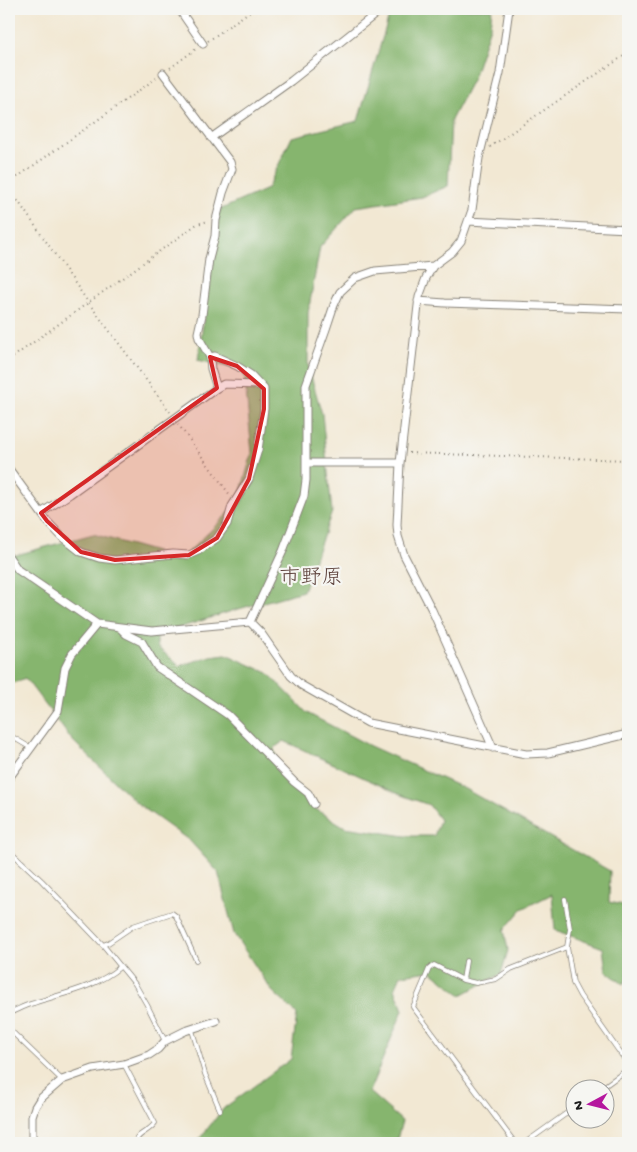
<svg xmlns="http://www.w3.org/2000/svg" width="637" height="1152" font-family="'Gochi Hand','Klee One',sans-serif">
<style>
.forest{fill:#86b56e;stroke:#516845;fill-rule:evenodd}
.lines{fill:none;stroke-linecap:round;stroke-linejoin:round}
.lane-casing{stroke:#878278;stroke-width:5.5}
.street-casing{stroke:#878278;stroke-width:9}
.path{stroke:#878278;stroke-width:2;stroke-dasharray:1 4;stroke-linecap:butt}
.lane{stroke:#fff;stroke-width:4}
.street{stroke:#fff;stroke-width:7}
.marked{fill:#d62828;fill-opacity:0.2;stroke:#d62828;stroke-width:4;stroke-linejoin:round}
.labels{text-anchor:middle;stroke-width:4.5;stroke-linejoin:round;paint-order:stroke}
.quarter-label{font-size:21px;fill:#5f443e;stroke:#f6f6f2}
</style>
<rect width="100%" height="100%" fill="#f6f6f2"/>
<filter id="ink" filterUnits="userSpaceOnUse"><feTurbulence type="fractalNoise" baseFrequency=".02" numOctaves="2"/><feDisplacementMap in="SourceGraphic" scale="10" xChannelSelector="R" yChannelSelector="G"/><feConvolveMatrix kernelMatrix="1 2 1 2 8 2 1 2 1" color-interpolation-filters="sRGB"/></filter>
<filter id="wash" filterUnits="userSpaceOnUse"><feTurbulence type="fractalNoise" baseFrequency=".0096" numOctaves="4" result="noise"/><feDisplacementMap in="SourceGraphic" scale="20" xChannelSelector="R" yChannelSelector="G"/><feGaussianBlur stdDeviation="1.12" result="paint"/><feColorMatrix in="noise" values="0 0 0 0 0 0 0 0 0 0 0 0 0 0 0 0 0 1.4 0 .05"/><feComposite in="paint" operator="in"/></filter>
<g filter="url(#wash)">
<rect width="100%" height="100%" fill="#f2e8d3"/>
<path class="forest" d="M391 9H492L490 27 473 78 451 120 448 186 422 197 356 207 320 247 308 313V366L322 414 332 512 303 591 235 610 157 635V647L180 666 210 656 226 654 268 673 307 713 370 746 465 789 610 871 609 902 628 906V978L623 984 606 971 603 948 555 930 552 894 522 909 504 930 508 950 501 974 461 995 431 971 401 975 395 989 403 1010 369 1092 402 1121 396 1143H196L224 1108 291 1059 297 1014 272 991 234 934 218 872 190 841 138 804 72 740 25 678 9 685V557L93 534 181 559 237 505 252 453 244 371 198 360 219 210 267 189 292 137 358 121ZM284 741 401 795 429 805 440 820 434 836H405L345 827 317 810 279 772 274 748Z"/>
</g>
<g filter="url(#ink)">
<g class="lines">
<defs>
<path id="lane" d="M9 735 31 748
M9 850 42 881 103 945 135 984 147 1005 165 1041
M565 899 570 929 567 947 573 983 580 996 628 1064
M103 945 108 943 133 926 172 913 176 916 196 960
M463 980 466 961
M9 1013C17 1010 25 1005 34 1003 64 993 95 988 120 967
M9 1029 62 1080
M192 1030 205 1074 220 1110
M124 1064 155 1123C149 1132 137 1133 135 1143
M599 1090 628 1069
M515 1143 413 1007 429 969 434 965 463 980 476 983 496 979 511 969 567 947
M525 1143 574 1108"/>
<path id="street" d="M179 9 203 44
M163 73 230 162 232 169 223 193 216 220 215 236 209 259 202 315 198 333 199 338 210 357 211 369 217 388
M211 138 291 81 382 9
M468 221 628 229
M418 301 445 303 628 309
M306 463H400
M9 469 47 521 62 537 81 552 99 558 115 560 173 554 189 555 198 551 217 538 227 524 232 506 249 479 258 450 264 409V389L251 375 237 366 215 356 210 357
M41 513 70 494 217 388 224 384 260 385
M9 557 18 570 97 624 152 631 250 622
M250 622 283 551 304 496 306 480V385L326 329 334 305 340 292 355 278 375 271 433 266
M250 622 261 633 291 676 301 685 368 723 526 754 548 753 628 734
M119 627 126 634 142 642 157 667 228 715 294 782 308 793 314 804
M493 748 432 610 404 555 398 536 397 525 400 463 419 297 426 278 433 266 452 252 461 241 472 210 479 158 500 73 509 9
M9 778 58 711 65 668 72 654 97 624
M32 1143V1116L35 1107 40 1099 62 1080 93 1069 124 1064 149 1055 158 1049 165 1041 185 1031 216 1021"/>
</defs>
<use href="#lane" class="lane-casing"/>
<use href="#street" class="street-casing"/>
<path class="path" d="M9 14 16 9
M208 41 253 9
M170 68 196 49
M490 147 628 53
M9 183 158 77
M9 188 88 302 170 412
M9 360 197 224 209 221
M178 424 230 495
M409 453 628 460"/>
<use href="#lane" class="lane"/>
<use href="#street" class="street"/>
</g>
</g>
<path class="marked" d="M210 357 237 366 264 389V409L249 479 217 538 189 555 115 560 81 552 47 521 41 513 217 388Z"/>
<g class="labels">
<g class="quarter-label">
<text x="311" y="583">市野原</text>
</g>
</g>
<rect width="637" height="1152" fill="none" stroke="#f6f6f2" stroke-width="30"/>
<g transform="translate(590 1104) rotate(263)"><circle r="24" fill="#f6f6f2" stroke="#9f9f9c"/>
<path d="M0-4L9 19L0 12L-9 19Z" fill="#b5179e"/>
<text y="-8" font-size="14" font-weight="bold" text-anchor="middle" fill="#1c1c1c">N</text>
</g>
</svg>
